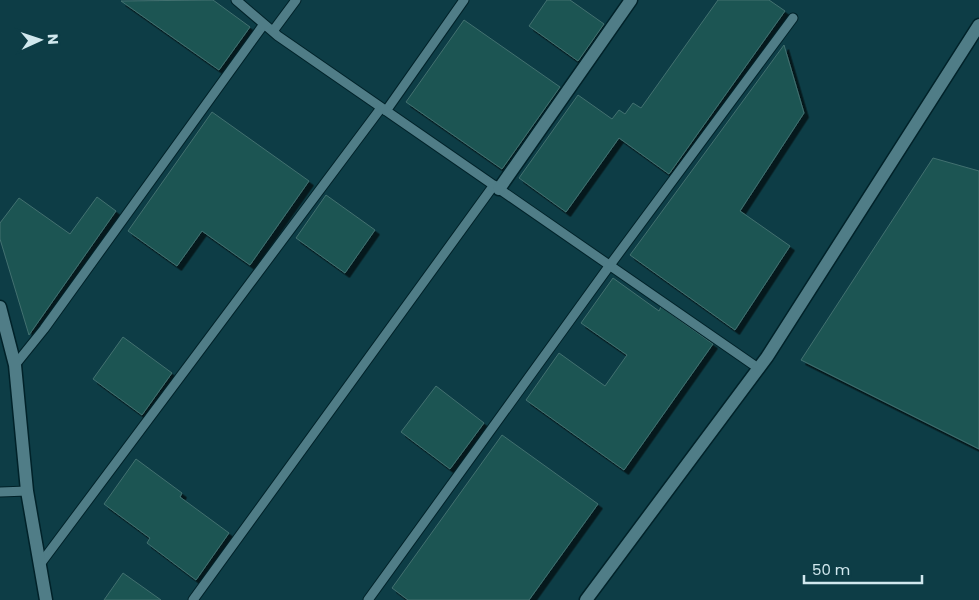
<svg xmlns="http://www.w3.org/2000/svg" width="979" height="600" font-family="Poppins,sans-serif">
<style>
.building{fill:#1d5453;stroke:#427170;filter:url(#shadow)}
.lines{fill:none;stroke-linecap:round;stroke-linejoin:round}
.lane-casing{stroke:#002229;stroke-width:11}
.street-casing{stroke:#002229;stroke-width:15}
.secondary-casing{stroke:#002229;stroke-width:15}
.lane{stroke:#507d87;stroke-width:9}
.street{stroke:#507d87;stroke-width:12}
.secondary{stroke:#507d87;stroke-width:12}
</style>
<defs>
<filter id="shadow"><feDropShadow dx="4.5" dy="4.5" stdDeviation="0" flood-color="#0009"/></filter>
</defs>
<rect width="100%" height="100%" fill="#0d3d46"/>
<path class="building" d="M213 0 250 27 219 70 121 1Z
M547 0H570L604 24 578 61 529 26Z
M718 0H769L785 11 669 174 619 138 566 212 519 178 578 95 612 119 619 110 625 114 633 103 641 108Z
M464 20 560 87 502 169 406 102Z
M784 45 804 113 740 211 790 246 735 330 630 255Z
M212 112 309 181 250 265 202 231 177 266 128 231Z
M933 158 979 171V449L801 360Z
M326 195 375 230 345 273 296 238Z
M97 197 116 211 29 335 0 239V223L19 198 70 234Z
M613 278 659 311 661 307 713 344 624 470 526 400 559 353 605 386 627 355 581 323Z
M123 337 172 373 142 415 93 379Z
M436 386 484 423 450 469 401 432Z
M502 435 598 504 529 600H408L392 588Z
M136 459 182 493 180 497 229 533 196 580 147 543 150 538 104 504Z
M123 573 161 600H104Z"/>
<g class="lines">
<defs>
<path id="lane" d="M236 0 278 36 758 368
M273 31 296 0
M386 111 464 0
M15 365 44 329 264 24
M0 492 27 491
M41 563 381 108
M193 600 494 185
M368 600 610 265 793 18"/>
<path id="street" d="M499 189 631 0
M0 307 15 365 27 491 46 600"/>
<path id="secondary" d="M586 600 767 357 979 25"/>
</defs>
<use href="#lane" class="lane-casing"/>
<use href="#street" class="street-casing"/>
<use href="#secondary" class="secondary-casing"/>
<use href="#lane" class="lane"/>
<use href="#street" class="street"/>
<use href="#secondary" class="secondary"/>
</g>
<g transform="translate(40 40) rotate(87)" stroke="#0d3d46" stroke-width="4" paint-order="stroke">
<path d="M0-4L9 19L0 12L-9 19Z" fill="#d1e8ee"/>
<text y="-8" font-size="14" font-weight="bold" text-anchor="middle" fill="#d1e8ee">N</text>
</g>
<path d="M804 575v8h118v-8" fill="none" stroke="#d1e8ee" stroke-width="2.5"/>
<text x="812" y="575" font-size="15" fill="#d1e8ee" stroke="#0d3d46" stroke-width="4" paint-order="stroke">50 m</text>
</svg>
